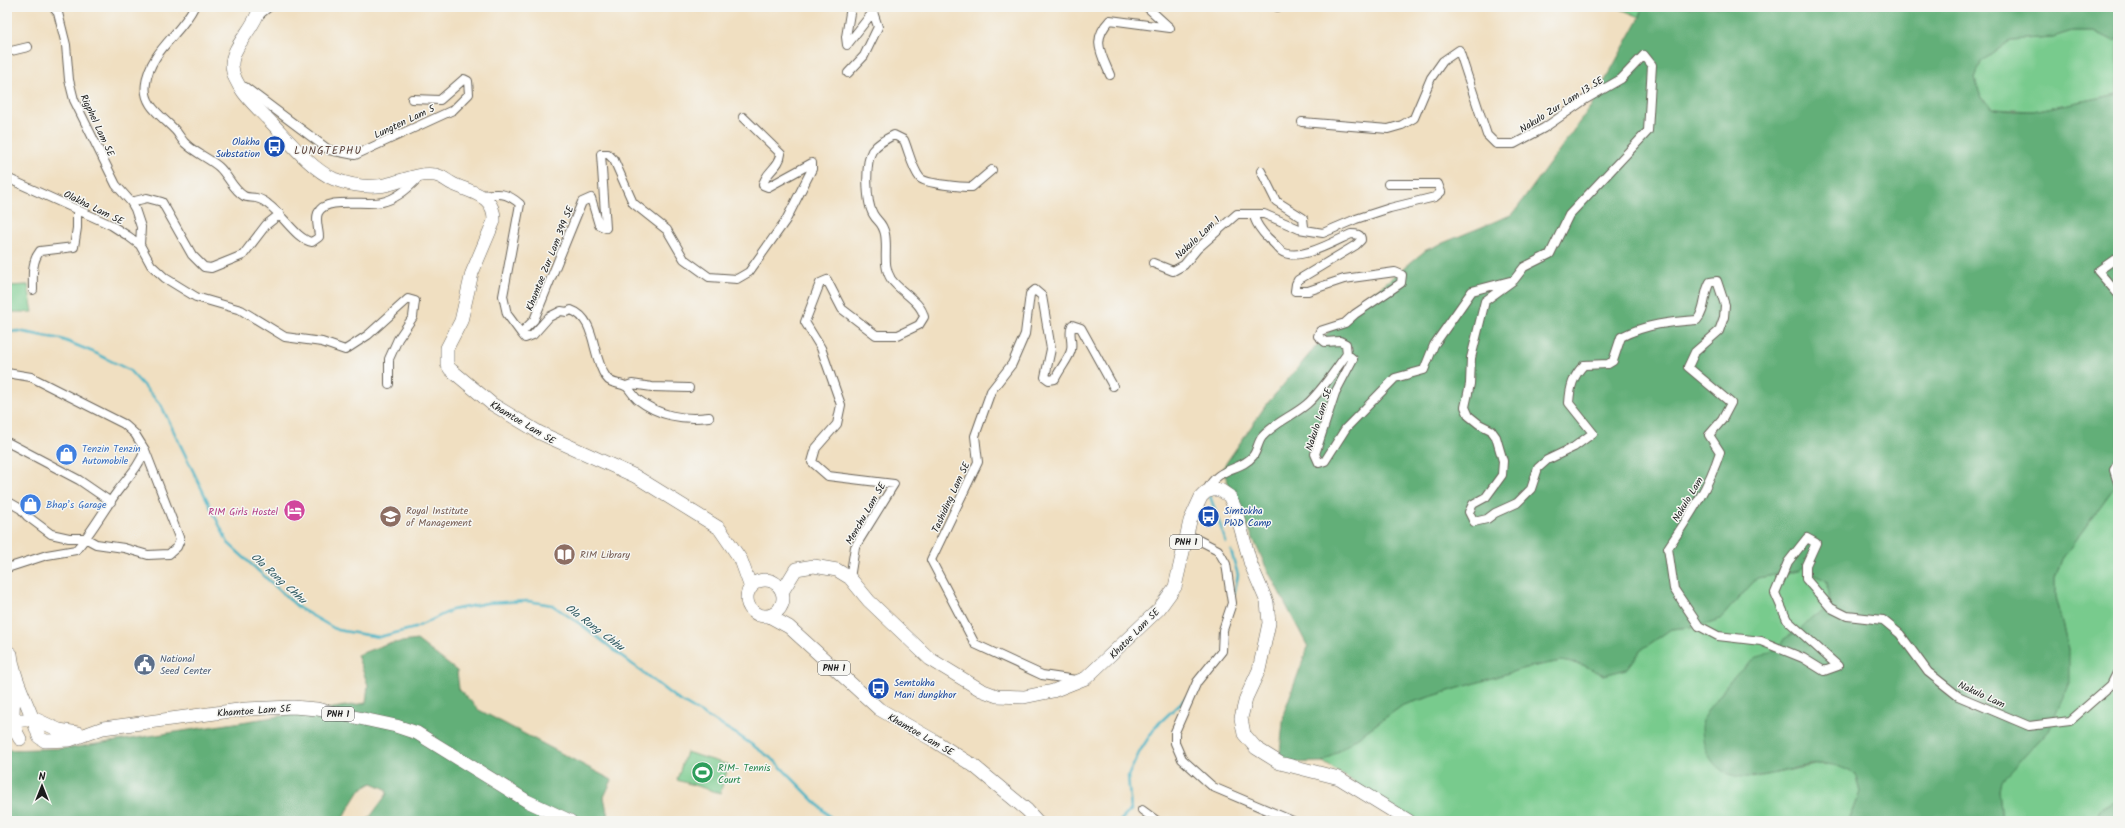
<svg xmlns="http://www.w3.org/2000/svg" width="2125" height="828" font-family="Kalam,sans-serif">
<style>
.green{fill:#78cb8d;stroke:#4a7454}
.forest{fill:#62af78;stroke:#3f664a}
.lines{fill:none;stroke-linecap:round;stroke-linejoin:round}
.stream{stroke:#47b3c5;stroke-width:2.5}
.street-casing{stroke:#666056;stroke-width:10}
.primary-casing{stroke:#666056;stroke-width:14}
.street{stroke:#fff;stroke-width:8}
.primary{stroke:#fff;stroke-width:13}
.labels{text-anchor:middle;stroke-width:3;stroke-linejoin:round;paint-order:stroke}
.shield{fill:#f6f6f2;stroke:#5d5d5c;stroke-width:1}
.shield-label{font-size:9px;font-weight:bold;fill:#1c1c1c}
.street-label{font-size:10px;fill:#1c1c1c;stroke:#f6f6f2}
.transit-label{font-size:10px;fill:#164399;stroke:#f6f6f2;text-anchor:start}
.shop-label{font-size:10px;fill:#366cbe;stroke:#f6f6f2;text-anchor:start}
.education-label{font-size:10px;fill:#785e54;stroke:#f6f6f2;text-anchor:start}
.hotel-label{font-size:10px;fill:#b23c85;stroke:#f6f6f2;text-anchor:end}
.service-label{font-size:10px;fill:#4e5e75;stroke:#f6f6f2;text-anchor:start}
.leisure-label{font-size:10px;fill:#27864d;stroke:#f6f6f2;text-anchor:start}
.neighbourhood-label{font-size:11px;letter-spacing:1px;fill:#5e463e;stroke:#f6f6f2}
.water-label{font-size:11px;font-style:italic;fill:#2d5860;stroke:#f6f6f2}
</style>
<rect width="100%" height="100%" fill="#f6f6f2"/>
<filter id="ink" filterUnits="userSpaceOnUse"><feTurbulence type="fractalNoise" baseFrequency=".025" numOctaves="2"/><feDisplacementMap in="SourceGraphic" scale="8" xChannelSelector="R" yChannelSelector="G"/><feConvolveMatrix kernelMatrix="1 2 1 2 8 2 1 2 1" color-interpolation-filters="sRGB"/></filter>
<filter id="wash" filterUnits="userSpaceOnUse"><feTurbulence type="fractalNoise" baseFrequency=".012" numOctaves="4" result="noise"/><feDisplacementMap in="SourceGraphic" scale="16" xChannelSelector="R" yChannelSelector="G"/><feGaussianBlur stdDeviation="0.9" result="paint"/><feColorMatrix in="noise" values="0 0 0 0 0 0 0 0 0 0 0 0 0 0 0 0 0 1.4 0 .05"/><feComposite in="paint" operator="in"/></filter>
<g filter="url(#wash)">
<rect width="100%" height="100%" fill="#f0dfc1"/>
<path class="green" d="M1616 7H1643L1640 17Z
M2072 31H2094L2114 41 2118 38V94L2033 111 1994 109 1981 98 1975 78 1981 62 2011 40 2053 37Z
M28 285 33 312H7V286Z
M2118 482V799L2100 809 2094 821H2002L1999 790 2001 780 2048 731 2069 650 2055 597V578L2062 559Z
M1806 565 1810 573 1827 581 1831 608 1752 778 1820 764 1838 765 1855 774 1860 792 1849 821H1414L1323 762 1403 705 1525 668 1561 661 1583 665 1604 675 1628 668 1641 650 1671 629 1699 626 1720 619 1757 578 1798 571Z
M686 752 729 765 720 793 677 780Z"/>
<path class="forest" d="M1643 7H2118V38L2114 41 2094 31H2072L2053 37 2011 40 1981 62 1975 78 1981 98 1994 109 2014 111H2033L2118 94V482L2062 559 2055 578V597L2069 650V683L2048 731 2001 781 1999 790 2002 821H1849L1860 792 1855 774C1843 768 1833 763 1820 764 1783 766 1729 799 1707 752 1703 744 1700 726 1704 717 1708 707 1718 698 1724 689 1736 672 1758 654 1779 648L1784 639 1799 630 1812 617 1831 608 1827 581 1810 573 1806 565 1798 571 1757 578 1720 619 1699 626 1671 629 1641 650 1628 668 1623 670 1604 675 1583 665 1561 661 1525 668 1403 705 1323 762 1279 763 1284 712 1308 647 1265 565 1222 469 1266 405 1336 323 1426 250 1513 214 1591 106 1640 17Z
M417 640 457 671 459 689 479 710 612 780 604 797 609 821H367L387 794 386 789 372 783 361 789 341 821H7V750L71 748 366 703 368 685 357 655 386 644Z
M2118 799V821H2094L2100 809Z"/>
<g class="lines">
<path class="stream" d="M7 332 18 331 61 339 93 352 129 370 161 405 228 543 299 608 337 630 379 637 415 628 452 610 487 603 528 601 552 605 583 626 677 699 738 735 775 761 834 821
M1210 496 1226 542
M1231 551 1238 575 1234 595
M1120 821 1131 810 1128 776 1140 751 1156 726 1187 697"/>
</g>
</g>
<g filter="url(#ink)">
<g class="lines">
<defs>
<path id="street" d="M53 7 58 13 66 45 69 80 74 100 116 185 131 202 135 209 141 227 140 245
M194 7C181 34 150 51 146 83 142 105 162 116 175 130 179 134 181 140 186 144 195 153 209 158 219 167 228 175 233 190 244 196 247 198 252 197 256 198 260 199 266 202 269 205 282 214 297 240 312 242L319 237C319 230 315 220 318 213 325 196 366 206 382 202 397 199 409 188 419 177
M1277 7H1278
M258 16 269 7
M7 52 28 47
M848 73 864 56 878 27 873 12 847 45 846 37 851 7
M1110 75C1101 53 1091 40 1110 20L1170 28 1147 7
M245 87 329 150 355 155 453 110 469 94 468 81 464 79 440 100 412 99
M1302 122 1388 129 1402 125 1414 118 1431 78 1443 61 1459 50 1487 135 1496 144H1514L1544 128 1586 99 1621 79 1644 55 1652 65 1648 131 1569 215 1550 254 1524 267 1514 280 1485 301 1471 358 1470 384 1465 407 1469 416 1479 424 1491 430 1496 437 1503 461 1502 475 1486 497 1473 504 1469 512 1474 522 1487 519 1495 513 1517 503 1531 489 1538 468 1547 460 1574 447 1593 433 1569 403C1570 387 1573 376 1584 365L1608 364 1613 361 1621 337C1646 324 1670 322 1697 320 1706 310 1703 294 1710 282L1717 281 1725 305 1724 317 1719 331 1695 352 1688 367 1731 403 1722 420 1709 435 1720 452C1708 489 1690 515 1668 548L1674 589 1699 626 1718 636 1761 641 1803 658 1824 671 1838 666 1787 620 1775 593 1788 562 1807 538 1816 543 1806 565V579L1831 608 1847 616 1883 620 1900 634 1928 672 1958 696 2029 726 2070 721 2111 685 2118 671
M1261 171 1276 201 1303 218 1304 227 1299 229
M7 178 111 225 128 236 140 245 151 265 165 278 196 297 241 310 285 337 322 342 345 350 368 335 408 299 415 301 413 317 398 339 389 359V384
M481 195C499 193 506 192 520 204L503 296 507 314 521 333 534 320 582 202 591 198 599 225 606 228 601 154H608L614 160 633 203 667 230 684 259 709 277 737 279 749 272 786 220 812 169V163L768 187 763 185C765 172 780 167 781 154L743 117
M131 202 147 198 162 202 192 255 204 267 211 268 243 255 266 225 280 214
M1254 214C1254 222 1263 233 1268 238 1273 242 1277 247 1281 251 1298 263 1335 241 1351 234 1356 234 1361 234 1361 240L1356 245 1298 280 1296 284 1295 291H1308L1344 279 1395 272 1402 275 1401 283 1355 314 1345 323 1320 331 1318 336 1325 342 1340 341 1346 344 1347 354
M2118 257 2098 271 2118 294
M1153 263 1173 271 1184 265 1197 249 1237 214H1264L1299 229 1323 233 1356 219 1390 208 1435 197 1441 192 1438 184H1388
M33 290C33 277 31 262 40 251L74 247 77 228V209
M521 333 525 338 533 335 549 317 561 311 567 312 571 310C597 319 591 356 606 377 611 385 620 382 627 387 631 391 633 395 637 399 659 416 682 420 709 417
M7 373 31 377 124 424 135 434 145 450 180 540 177 547 169 554 148 555 124 548 96 544 85 538H69L51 534 27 516 21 509 7 501
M626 386 632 384 652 387 689 388
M7 442 79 480 111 502
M2118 463 2114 470 2118 483
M1206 492C1218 465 1240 472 1253 456 1257 451 1258 442 1262 437 1274 423 1293 416 1307 404 1321 392 1335 370 1347 354L1353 359 1335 393 1315 454 1319 463 1325 461 1346 428 1395 378 1424 370 1434 345 1472 291 1510 281
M1187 534 1218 550 1226 564 1232 603 1223 630 1222 651 1197 682 1175 732V743L1182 759 1213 787 1293 821
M7 568 47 555 76 550C92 532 103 511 117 492 128 477 139 467 145 450
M850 578 855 547 894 484 828 476 812 462 816 448 837 424 841 405 821 348 805 322 820 283 827 280 842 309 876 335H898L919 325 924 317C921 301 900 292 891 279 882 265 888 250 885 234 882 221 878 223 873 214 866 202 865 163 872 151 878 143 886 139 894 135L904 140C909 152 912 168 920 178 926 184 962 187 972 187L992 170
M1076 680 1042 675 975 644 931 560 978 462 975 436 991 391 1012 364 1025 334 1030 294 1035 290 1042 296 1051 349 1045 377 1049 380 1055 379C1059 370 1070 357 1071 350 1073 341 1068 333 1072 325L1081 328 1113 386
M1142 810 1157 821"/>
<path id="primary" d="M260 7C255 29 231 46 232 66 233 85 254 105 267 118 285 136 310 169 334 179 352 186 374 189 393 183 407 179 420 173 435 175 443 176 446 181 453 184 472 193 495 195 494 221L472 273 461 321 447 348V364L450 369 492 404 540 433 635 476 719 528 741 560 751 588
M747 598a18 18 0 1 1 36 0a18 18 0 1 1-36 0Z
M782 592 796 569 814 566 837 570 850 578 869 601 930 659 981 690 997 696 1024 697 1053 691 1086 678 1159 609 1175 587 1190 521 1201 497 1206 492 1212 490H1220L1229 496 1235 508 1251 565 1267 602 1269 623 1259 670 1246 698 1241 718 1244 734 1256 748 1280 763 1339 778 1409 821
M769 616 789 627 879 709 933 740 974 766 1027 810 1037 821
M7 651 11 654C14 683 31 708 39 737
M16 679C15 700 8 720 20 739
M7 723 33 718 59 730 78 733
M39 737 45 741 70 740 103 728 246 709 293 707 317 709 396 726 417 733 527 801 570 821"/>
</defs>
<use href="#street" class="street-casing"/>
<use href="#primary" class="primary-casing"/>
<use href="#street" class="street"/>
<use href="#primary" class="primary"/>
</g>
</g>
<defs>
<symbol id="bus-disc" viewBox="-11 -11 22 22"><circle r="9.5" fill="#1a4fb4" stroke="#f6f6f2"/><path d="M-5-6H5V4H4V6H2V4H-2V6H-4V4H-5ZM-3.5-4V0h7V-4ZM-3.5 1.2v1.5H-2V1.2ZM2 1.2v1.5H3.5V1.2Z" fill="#fff"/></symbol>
<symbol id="shop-disc" viewBox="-11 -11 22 22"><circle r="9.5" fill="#3f7fe0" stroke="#f6f6f2"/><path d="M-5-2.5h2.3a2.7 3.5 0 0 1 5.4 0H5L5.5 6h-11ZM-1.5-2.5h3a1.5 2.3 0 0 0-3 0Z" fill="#fff"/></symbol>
<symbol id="hotel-disc" viewBox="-11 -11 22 22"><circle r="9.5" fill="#d1479c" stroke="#f6f6f2"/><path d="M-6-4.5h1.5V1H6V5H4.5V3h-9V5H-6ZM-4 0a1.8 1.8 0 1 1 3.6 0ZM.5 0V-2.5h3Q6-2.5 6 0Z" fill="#fff"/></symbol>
<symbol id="university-disc" viewBox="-11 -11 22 22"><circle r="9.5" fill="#8d6e63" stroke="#f6f6f2"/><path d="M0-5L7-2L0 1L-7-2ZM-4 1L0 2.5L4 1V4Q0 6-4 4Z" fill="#fff"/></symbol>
<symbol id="library-disc" viewBox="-11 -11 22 22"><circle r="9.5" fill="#8d6e63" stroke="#f6f6f2"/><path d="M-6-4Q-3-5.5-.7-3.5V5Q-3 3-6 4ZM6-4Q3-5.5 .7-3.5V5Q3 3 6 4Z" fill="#fff"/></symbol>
<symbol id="civic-disc" viewBox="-11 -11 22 22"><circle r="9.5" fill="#5c6f8a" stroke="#f6f6f2"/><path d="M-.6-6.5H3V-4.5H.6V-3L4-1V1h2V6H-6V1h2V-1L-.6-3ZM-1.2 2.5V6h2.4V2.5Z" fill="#fff"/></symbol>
<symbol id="stadium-disc" viewBox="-11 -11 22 22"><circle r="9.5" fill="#2e9e5b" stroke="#f6f6f2"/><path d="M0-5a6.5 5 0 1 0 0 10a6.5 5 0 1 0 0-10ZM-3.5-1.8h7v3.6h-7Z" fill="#fff"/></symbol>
</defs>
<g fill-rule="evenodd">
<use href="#bus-disc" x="262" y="134" width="25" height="25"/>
<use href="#shop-disc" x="54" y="442" width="25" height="25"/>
<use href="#shop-disc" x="18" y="492" width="25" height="25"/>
<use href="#hotel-disc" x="282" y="498" width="25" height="25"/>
<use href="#university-disc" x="378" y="504" width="25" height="25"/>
<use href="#bus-disc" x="1196" y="504" width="25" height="25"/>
<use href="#library-disc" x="552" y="542" width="25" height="25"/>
<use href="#civic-disc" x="132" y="652" width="25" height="25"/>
<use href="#bus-disc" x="866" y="676" width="25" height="25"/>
<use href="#stadium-disc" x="690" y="760" width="25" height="25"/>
</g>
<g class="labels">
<g class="shield">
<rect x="1170" y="535" width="32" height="14" rx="3"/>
<rect x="818" y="661" width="32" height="14" rx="3"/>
<rect x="322" y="707" width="32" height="14" rx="3"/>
</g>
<g class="shield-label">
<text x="1186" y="545">PNH 1</text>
<text x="834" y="671">PNH 1</text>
<text x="338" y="717">PNH 1</text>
</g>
<g class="street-label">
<text transform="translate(1561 104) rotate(-32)" y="4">Nakulo Zur Lam 13 SE</text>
<text transform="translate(404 121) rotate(-25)" y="4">Lungten Lam 5</text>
<text transform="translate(98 125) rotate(65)" y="4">Rigphel Lam SE</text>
<text transform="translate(94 207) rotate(26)" y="4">Olakha Lam SE</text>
<text transform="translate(1197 237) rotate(-43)" y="4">Nakulo Lam 1</text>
<text transform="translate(549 258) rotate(-68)" y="4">Khamtoe Zur Lam 399 SE</text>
<text transform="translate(1318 419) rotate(-72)" y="4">Nakulo Lam SE</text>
<text transform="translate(523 422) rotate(31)" y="4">Khamtoe Lam SE</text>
<text transform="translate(950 497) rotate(-65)" y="4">Tashiding Lam SE</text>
<text transform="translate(1687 499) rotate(-59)" y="4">Nakulo Lam</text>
<text transform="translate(865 513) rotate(-60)" y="4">Menchu Lam SE</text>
<text transform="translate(1134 633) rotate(-45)" y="4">Khatoe Lam SE</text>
<text transform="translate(1982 694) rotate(25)" y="4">Nakulo Lam</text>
<text transform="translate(254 710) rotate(-4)" y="4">Khamtoe Lam SE</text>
<text transform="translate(921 734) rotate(30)" y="4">Khamtoe Lam SE</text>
</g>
<g class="transit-label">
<text x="260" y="145" text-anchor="end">Olakha<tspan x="260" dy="12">Substation</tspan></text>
<text x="1224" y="514">Simtokha<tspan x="1224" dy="12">PWD Camp</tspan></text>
<text x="894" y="686">Semtokha<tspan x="894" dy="12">Mani dungkhor</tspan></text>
</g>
<g class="shop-label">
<text x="82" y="452">Tenzin Tenzin<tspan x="82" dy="12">Automobile</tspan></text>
<text x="46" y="508">Bhap’s Garage</text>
</g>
<g class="education-label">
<text x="406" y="514">Royal Institute<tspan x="406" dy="12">of Management</tspan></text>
<text x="580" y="558">RIM Library</text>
</g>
<g class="hotel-label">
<text x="278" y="515">RIM Girls Hostel</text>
</g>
<g class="service-label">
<text x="160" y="662">National<tspan x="160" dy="12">Seed Center</tspan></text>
</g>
<g class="leisure-label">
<text x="718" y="771">RIM- Tennis<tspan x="718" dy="12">Court</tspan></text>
</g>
<g class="neighbourhood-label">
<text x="328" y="154">LUNGTEPHU</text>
</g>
<g class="water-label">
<text transform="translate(279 578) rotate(42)" y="4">Ola Rong Chhu</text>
<text transform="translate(595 627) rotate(37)" y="4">Ola Rong Chhu</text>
</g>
</g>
<rect width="2125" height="828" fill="none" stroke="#f6f6f2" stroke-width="24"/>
<g transform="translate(42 786)" stroke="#f6f6f2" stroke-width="3" paint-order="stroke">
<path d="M0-3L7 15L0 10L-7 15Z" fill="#1c1c1c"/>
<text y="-6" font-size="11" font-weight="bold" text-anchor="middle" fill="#1c1c1c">N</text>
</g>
</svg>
